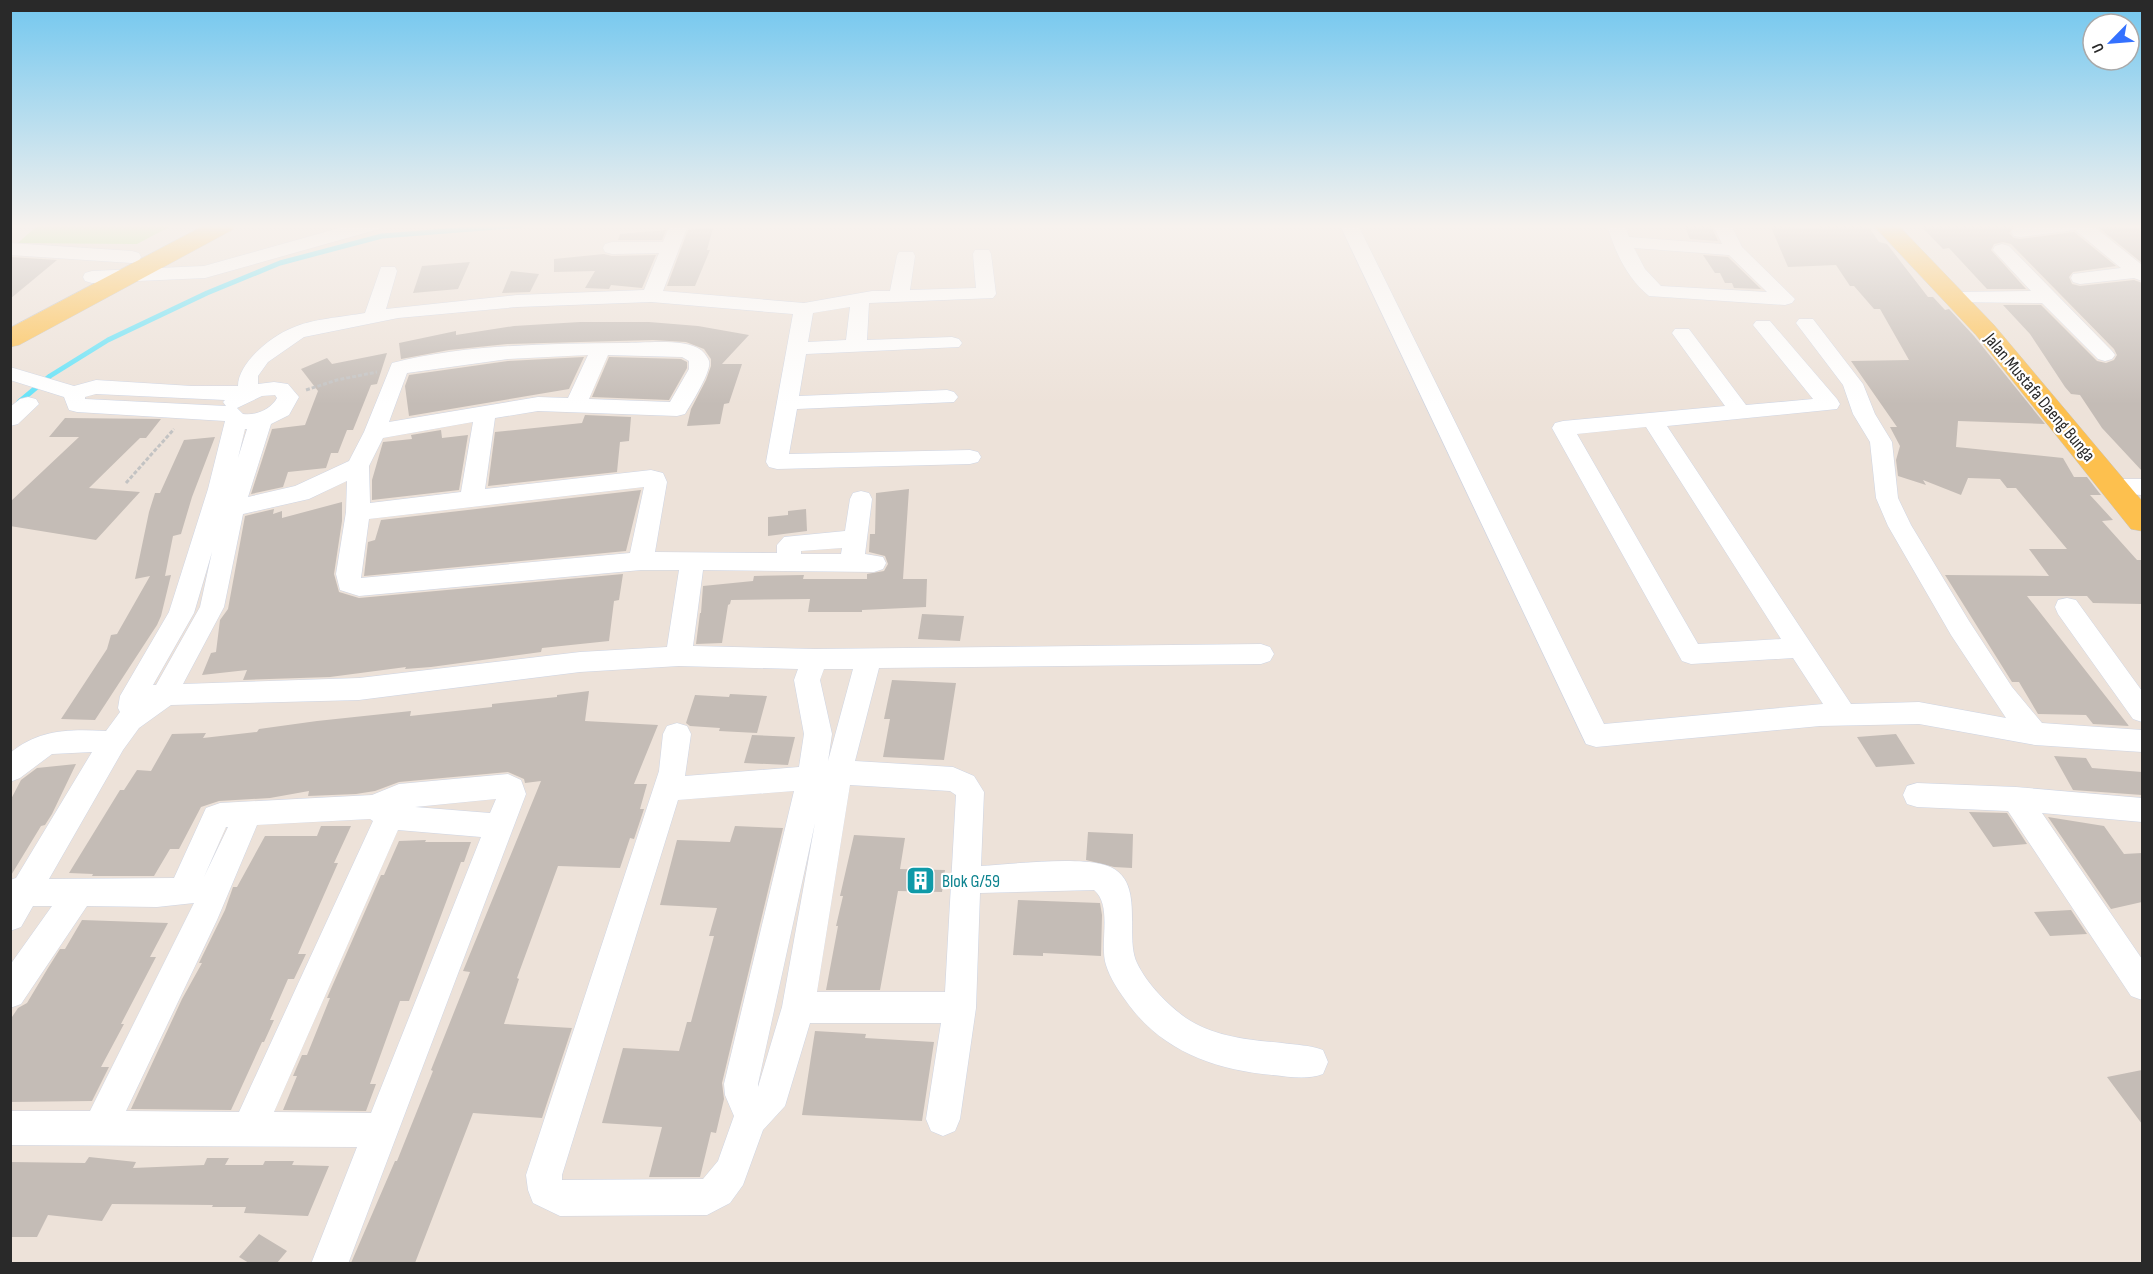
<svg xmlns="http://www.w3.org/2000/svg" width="2153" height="1274" font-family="'Sofia Sans Condensed',sans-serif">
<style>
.green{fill:#b9e990}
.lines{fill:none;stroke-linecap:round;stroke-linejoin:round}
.stream{stroke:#62e3f9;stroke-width:5}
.building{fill:#c4bcb6}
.minor-casing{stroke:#ced5e4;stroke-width:1}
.primary-casing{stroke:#c3c3c3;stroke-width:1}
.path{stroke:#c3c3c3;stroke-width:3;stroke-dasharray:4 2;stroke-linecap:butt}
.minor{fill:#fff;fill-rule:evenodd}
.primary{fill:#fdc04e;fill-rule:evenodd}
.labels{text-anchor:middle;stroke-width:4.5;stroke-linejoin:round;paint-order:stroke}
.street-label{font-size:18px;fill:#292929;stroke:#fff}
.culture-label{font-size:18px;fill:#0d838f;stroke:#fff;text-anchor:start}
</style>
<rect width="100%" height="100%" fill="#ede2d9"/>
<path class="green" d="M38 225H173L137 244 18 243Z"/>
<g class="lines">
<path class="stream" d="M19 402 50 376 108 340 207 293 280 263 382 236 522 225"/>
</g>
<path class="building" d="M1684 225 1711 226 1718 241 1690 239Z
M1770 225 1819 229 1816 225 1868 226 1879 242 1887 244 1928 297H1933L1945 310 1949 309 1974 336 2045 424 1958 421 1956 447 2063 458 2074 477H2087L2101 495H2090L2113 520 2102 521 2137 560H2142V604L2093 603 2087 596H2027L2129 726 2093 724 2086 715 2038 714 2019 682H2012L1945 575 2049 576 2029 549H2067L2016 488H2007L2000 479 1968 478 1961 495 1923 480 1926 485 1898 476 1896 460 1900 446 1890 427H1897L1851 361 1909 360 1880 309H1874L1854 286H1850L1836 265 1788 267Z
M1920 225H2015L2009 233 2014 238 2020 239 2074 232 2116 266 2073 272 2069 277 2072 284 2080 286 2134 280 2142 283V471L2102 428 2080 395 2071 394 2065 387 2030 334 2003 305H2041L2097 361 2106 363 2114 360 2117 355 2114 349 2011 244 2003 242 1994 244 1991 250 2026 289H1987L1949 248 1943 249Z
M2121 226 2124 228 2136 227 2142 232V263L2098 227Z
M713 228 707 250H710L695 286H667L688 230Z
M666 230 662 240H618L620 234Z
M604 254 612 256 656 255 642 288 611 285 609 289 585 288 595 271 554 272V259Z
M1703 255 1728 257 1761 289 1734 288 1732 283H1725L1720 273H1715Z
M10 257 57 260 10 299Z
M470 262 458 289 413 293 422 266Z
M511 271 539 274 530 292 502 293Z
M580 322H649L698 326 749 335 722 364H742L729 403 724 404 720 424 687 426 691 409 706 380 711 366V359L704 349 686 342 653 340 507 344 449 350 401 359 399 343 456 331V335L514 326Z
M387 353 377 384 371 385 353 430H347L338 453H331L326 468 288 472 283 487 251 494 272 429 305 425 318 391 301 369 327 358 332 364Z
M584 357 569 389 409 416 405 386 409 375 508 361Z
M609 357 681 359 687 362V368L669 400 592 397Z
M585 415 631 417 629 441 620 442 617 472 488 486 495 432 582 423Z
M65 418 161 419 146 438H140L89 488 140 492 96 540 10 526V502L79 437H49Z
M441 430 442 438 468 435 459 490 372 500V480L383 442 412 439 411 435Z
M215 437 192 497 181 534 173 536 165 576 171 575 161 616 157 625 95 720 61 719 107 649 111 635 117 634 150 576 135 579 149 512 155 493H160L184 440Z
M909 489 903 579H927L926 607 862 610V612H808L810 599 731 600 730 604 728 605 722 643 696 644 700 613H701L703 586 753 581 754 576 804 575 803 579H867V574L884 571 888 564 885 556 869 552 870 534H875L876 493Z
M641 490 626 551 364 576 368 542 375 540 381 520Z
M342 502V521L334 574 339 592 359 598 623 574 619 600 614 601 609 641 542 648 541 652 431 667 405 669 406 667 330 677 243 680 247 670 202 675 211 653 216 652 220 620 228 609 245 516 274 509 273 514 282 511V518Z
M806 509 807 531 768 536V517L788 515V511Z
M922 614 964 616 960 641 918 639Z
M892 680 956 683 944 760 883 757 890 719H884Z
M589 691 585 721 658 725 634 784H647L640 809H644L634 839 630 838 620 868 558 866 517 978 519 979 504 1024 572 1028 542 1118 473 1113 415 1263H351L395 1161H397L433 1071 431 1070 470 972 463 971 541 781 525 783 524 779 508 772 399 782 375 791 356 794 308 796 309 791 270 798 219 801 201 807 179 849H170L154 876H92L93 874 69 873 120 790H124L137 770 151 771 172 734 206 733 203 738 257 732 259 729 317 721 411 711 410 716 492 707V704L557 697V695Z
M730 694 767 696 757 733 719 731 720 728 690 726 686 723 695 695 729 697Z
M1896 734 1915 764 1876 767 1857 737Z
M752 735 795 737 788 765 744 763Z
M2054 756 2086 758 2092 768 2142 772V795L2073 790Z
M76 764 52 814 45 825 41 826 10 877V801L21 780 37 768Z
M1969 812 2007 813 2027 844 1993 847Z
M2048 817 2104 826 2124 854 2142 853V902L2111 909Z
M321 826H351L334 863H338L298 954H306L294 979H288L270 1020H274L264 1042H262L231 1110 131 1109 182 999 202 963H199L225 910 233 887H237L265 836H317Z
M735 826 783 828 722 1083 724 1099 716 1133 711 1132 700 1177H649L662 1127 602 1123 623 1048 679 1051 687 1022H691L714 936H709L717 908 660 905 677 840 730 842Z
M1088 832 1133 834 1132 868 1114 867 1086 860Z
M854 835 905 838 900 869 945 870 942 892 898 891 880 990H826L838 926H836L843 896H840Z
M426 840 425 842H471L464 862H461L409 1001H400L370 1084H376L366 1111 283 1110 297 1076H293L302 1055H307L330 998H327L381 875H384L399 841Z
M1018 900 1100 903 1102 915 1101 956 1043 953V956L1013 955Z
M2071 910 2087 934 2050 936 2034 912Z
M82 920 168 923 150 957H156L121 1024H124L101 1067H109L92 1101 10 1102V1020L18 1008 27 1003 48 968 60 949H65Z
M815 1031 866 1034 865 1038 934 1042 922 1121 802 1115Z
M2142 1070V1124L2107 1077Z
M89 1157 136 1162 133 1168 204 1165 207 1158H229L225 1165H263L265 1161H294L292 1165 329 1166 308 1216 244 1213 246 1207H212L213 1205 112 1204 102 1221 48 1215 37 1237H10V1162L85 1163Z
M259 1234 287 1251 277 1263H249L239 1257Z"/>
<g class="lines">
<defs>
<path id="minor" d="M350 225H382L379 229 205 278 92 283 85 281 83 277 85 273 92 271 204 266Z
M670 225H688L663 291 804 303 872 291H890L897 256 899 252H913L915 256 910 290 976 288 973 254 975 250H989L991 254 996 294 993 298 869 303 867 340 952 337 959 339 962 343 959 347 806 354 799 396 947 390 954 392 958 397 954 402 797 409 789 454 970 450 978 452 981 457 978 462 970 464 777 469 769 467 766 462 793 314 651 302 517 307 398 318 304 337 268 362 258 376V384L274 382 288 384 299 397 289 415 271 424 248 497 295 486 349 461 364 432 392 363C467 344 547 344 624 343 644 343 685 338 701 350 704 352 708 358 709 361 712 371 691 404 685 414L677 416 538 411 495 418 485 489 651 470 663 473 667 482 655 552 777 553V545L784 537 845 531 850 499 853 493 861 491 869 493 872 499 865 554 883 557 886 563 883 569 874 572 703 570 693 646 815 649 1261 644 1270 647 1274 654 1270 661 1261 664 879 668 855 761 953 767 974 776 984 792 981 866C1014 864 1070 857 1101 864 1149 874 1123 934 1137 963 1147 984 1168 1005 1186 1018 1214 1037 1250 1040 1282 1043 1297 1045 1309 1045 1323 1050L1328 1062 1323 1074C1307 1080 1290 1077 1273 1075 1215 1070 1161 1051 1126 1001 1118 990 1110 978 1106 965 1099 943 1113 906 1094 890L980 893 976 1008 960 1119 955 1131 943 1136 931 1131 926 1119 941 1023H810L785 1106 763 1130 743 1185 730 1203 707 1215 560 1216 533 1203 528 1190 526 1175 659 771 663 734 667 726 677 723 687 726 691 734 685 776 799 767 804 734 794 680 798 669 679 666 580 672 359 700 171 705 139 728 123 750 49 879 174 878 206 808 220 803 372 795 399 784 508 774 521 780 526 794 348 1264H311L357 1147 10 1145V1111H90L194 903 157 907 87 906 21 1004 10 1008V965L52 906H33L21 927 10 931V880L16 878 92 752 52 754 20 778 10 782V753C39 729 70 729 106 731L120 712 118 708 120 696 169 612 208 489 225 421 77 412 69 410 64 397 10 380V367L74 386 96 380 192 386H238C238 363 271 336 292 328 311 319 343 317 365 313L381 267H395L397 271 386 309 517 295 644 290 659 253 612 254 605 252 603 248 605 244 612 242H663ZM850 307 846 340 808 342 813 313ZM588 355 568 398 538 397 389 422 407 373 508 359ZM608 355 682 357 689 361V369L670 402 589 399ZM96 394 225 400 223 402 226 406 85 399V397ZM275 395 277 398C271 409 256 416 243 414L237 408 262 396ZM473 422 461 492 370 503 369 466 383 438ZM245 429H247L238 458ZM347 481 346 512 336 574 340 590 359 596 641 570H679L667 647 580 652 359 678 183 684 224 607 243 514 309 499ZM644 487 630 553 361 578 369 519ZM842 548 841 554H801V551ZM212 552 200 607 156 685H153L194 613ZM824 669H853L828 761 832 734 820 680ZM850 785 950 791 956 795 945 992H817ZM794 791 724 1084 725 1095 734 1116 718 1161 703 1179 562 1180V1175L678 800ZM496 799 490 813 415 807ZM370 819 373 821 239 1112 126 1111 217 920 257 825ZM815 823 782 1007 758 1087V1084ZM226 827H228L204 877ZM398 830 481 837 371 1113 274 1112Z
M1340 225H1358L1604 724 1823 704 1793 658 1691 664 1682 661 1552 428 1555 423 1563 421 1725 406 1672 333 1675 329H1689L1746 405 1813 399 1753 325 1756 321H1770L1837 399 1840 404 1837 409 1667 426 1851 704 1919 702 2006 718 1951 635 1888 526 1876 498 1870 442 1853 414 1843 385 1796 323 1799 319H1813L1863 384 1875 414 1892 442 1898 498 1911 525 1969 621 2012 687 2042 723 2142 730V752L2035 745 1919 724 1820 726 1596 747 1586 744ZM1646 427 1781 639 1698 644 1577 434Z
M1607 225H1625L1629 237 1722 244 1713 225H1731L1742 247 1795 299 1792 303 1785 305 1649 296C1627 278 1615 252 1607 225ZM1634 248 1729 255 1767 292 1661 286 1645 269Z
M2028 225H2092L2142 265V281L2134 278 2080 284 2073 282 2071 278 2073 274 2121 268 2075 230 2020 237 2014 236 2011 232 2014 228Z
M10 243 132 251 139 253 141 257 139 261 132 263 10 255Z
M2002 244 2009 246 2112 351 2115 355 2112 359 2105 361 2098 359 2042 303 1947 302 1944 298 1947 294 1954 292 2031 291 1993 250 1995 246Z
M28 397 36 399 39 404 18 424 10 426V407L20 399Z
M2115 479H2142V495L2107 493 2104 487 2107 481Z
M2067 598 2076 600 2142 691V722L2133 719 2058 614 2055 607 2058 600Z
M1917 783 2016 787 2142 798V822L2042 813 2142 959V1000L2131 996 2008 811 1917 807 1907 804 1903 795 1907 786Z"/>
<path id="primary" d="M205 225H235L232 230 19 345 10 347V328Z
M1873 225H1898L1994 325 2142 501V531L2131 529 1976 335Z"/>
</defs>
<use href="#minor" class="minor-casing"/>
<use href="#primary" class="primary-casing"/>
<path class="path" d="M306 390 337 380 377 372
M126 483 174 429"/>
<use href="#minor" class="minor"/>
<use href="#primary" class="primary"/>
</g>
<linearGradient id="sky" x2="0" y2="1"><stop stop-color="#72c7ef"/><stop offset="0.56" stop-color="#f7f2ee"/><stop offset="1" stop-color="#f7f2ee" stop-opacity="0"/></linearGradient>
<rect width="2153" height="404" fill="url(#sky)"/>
<defs>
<symbol id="building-square" viewBox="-11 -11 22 22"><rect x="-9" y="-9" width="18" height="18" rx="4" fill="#0f9aa8" stroke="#fff"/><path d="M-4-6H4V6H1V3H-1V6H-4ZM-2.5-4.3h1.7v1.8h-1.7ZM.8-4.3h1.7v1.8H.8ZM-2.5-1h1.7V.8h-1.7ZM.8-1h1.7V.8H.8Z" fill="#fff"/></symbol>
</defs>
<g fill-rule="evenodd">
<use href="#building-square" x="904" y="864" width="33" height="33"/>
</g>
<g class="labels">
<g class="street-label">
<text transform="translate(2040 397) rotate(50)" y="6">Jalan Mustafa Daeng Bunga</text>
</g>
<g class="culture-label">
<text x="942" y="887">Blok G/59</text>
</g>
</g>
<rect width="2153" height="1274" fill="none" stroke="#292929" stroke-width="24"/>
<g transform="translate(2111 42) rotate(245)"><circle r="28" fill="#ffffff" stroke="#a9a9a9" stroke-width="1.5"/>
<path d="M0-4.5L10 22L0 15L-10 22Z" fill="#3471ff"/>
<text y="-9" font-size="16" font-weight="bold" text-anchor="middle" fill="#292929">U</text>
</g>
</svg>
